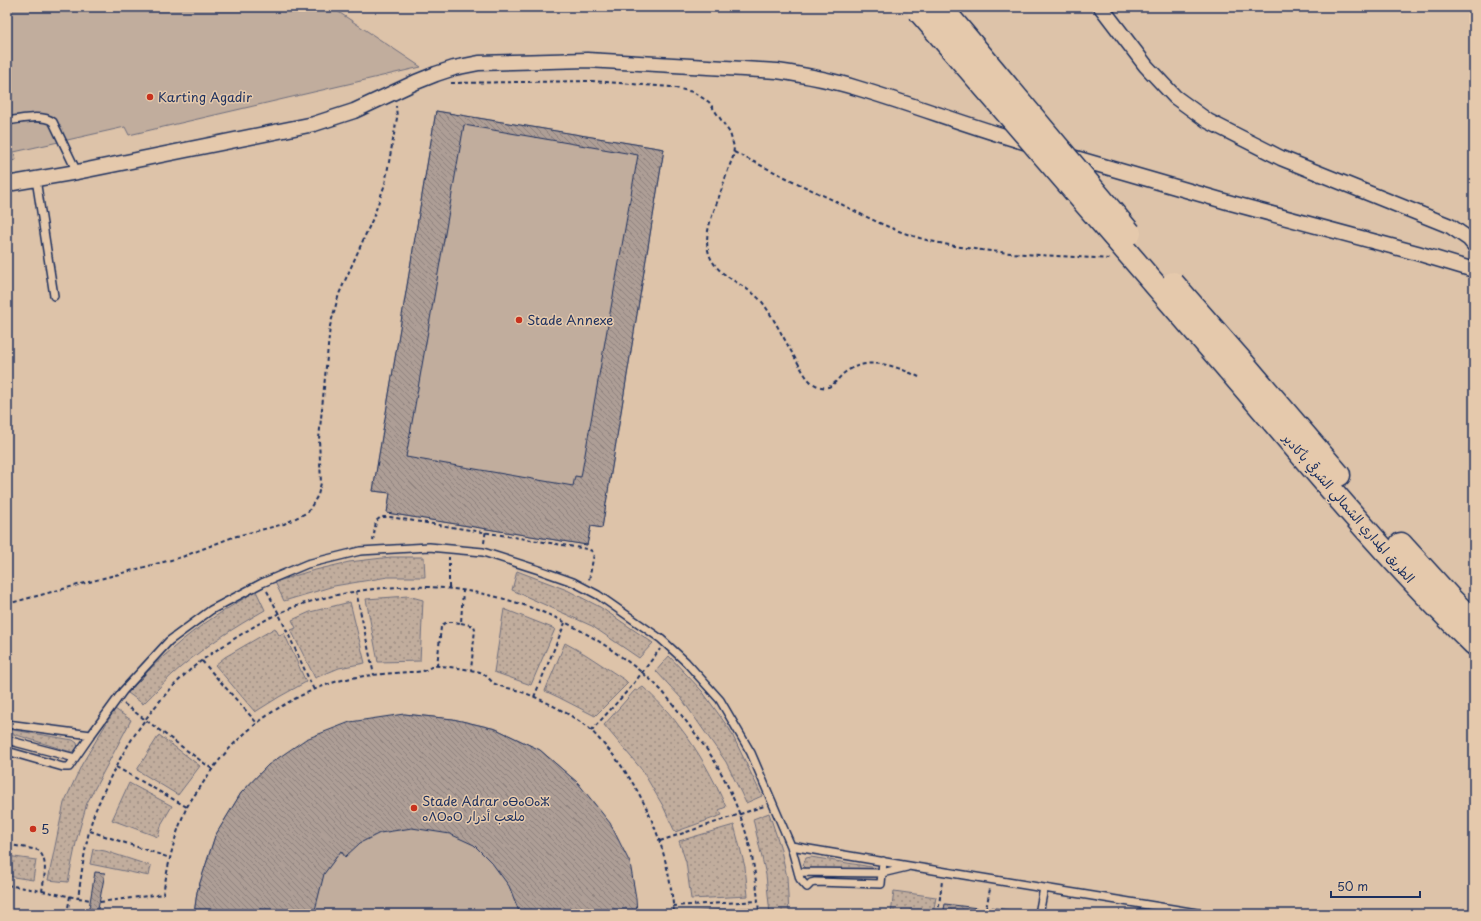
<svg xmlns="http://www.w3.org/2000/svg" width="1481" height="921" font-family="'Playpen Sans','Playpen Sans Arabic','Noto Sans Tifinagh',sans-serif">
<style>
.green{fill:url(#green-dots);stroke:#6e6e7e}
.pitch{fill:#c1ad9d;stroke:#6e6e7e}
.building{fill:url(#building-back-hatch);stroke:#1b2f5e;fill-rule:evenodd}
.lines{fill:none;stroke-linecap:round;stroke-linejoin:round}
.lane-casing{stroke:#1b2f5e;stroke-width:10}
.street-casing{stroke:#1b2f5e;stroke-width:17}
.highway-casing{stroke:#1b2f5e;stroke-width:25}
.path{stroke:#1b2f5e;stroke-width:2;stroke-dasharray:4 3;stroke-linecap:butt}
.lane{stroke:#e5c9ac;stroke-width:7}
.street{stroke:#e5c9ac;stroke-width:14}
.highway{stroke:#e5c9ac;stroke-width:22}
.highway-bridge-casing{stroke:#1b2f5e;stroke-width:25;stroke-linecap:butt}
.highway-bridge{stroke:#e5c9ac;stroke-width:22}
.poi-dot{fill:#c8321e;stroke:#e5c9ac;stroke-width:1.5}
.labels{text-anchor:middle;stroke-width:3;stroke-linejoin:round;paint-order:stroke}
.poi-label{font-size:13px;fill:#1b2f5e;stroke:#e5c9ac;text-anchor:start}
.street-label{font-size:13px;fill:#1b2f5e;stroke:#e5c9ac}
</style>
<defs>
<pattern id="green-dots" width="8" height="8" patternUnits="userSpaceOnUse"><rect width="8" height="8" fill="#c1ad9d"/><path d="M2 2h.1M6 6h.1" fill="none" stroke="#9c8d83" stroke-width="1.8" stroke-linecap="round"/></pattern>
<pattern id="building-back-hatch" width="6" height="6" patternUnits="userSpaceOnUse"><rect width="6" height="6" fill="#ae9e96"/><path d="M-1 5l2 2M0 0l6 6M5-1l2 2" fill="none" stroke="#8d817e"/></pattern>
</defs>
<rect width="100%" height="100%" fill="#ddc3a9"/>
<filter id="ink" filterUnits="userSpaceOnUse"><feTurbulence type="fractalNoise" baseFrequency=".025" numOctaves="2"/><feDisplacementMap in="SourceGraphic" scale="8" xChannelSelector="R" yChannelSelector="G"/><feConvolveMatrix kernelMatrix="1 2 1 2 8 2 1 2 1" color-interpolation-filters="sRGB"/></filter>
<g filter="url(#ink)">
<path class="green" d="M391 557H424L425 577H388L334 586 284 601 275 582 307 572 349 562Z
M517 571 567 590 600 607 653 643 639 658 592 626 512 590Z
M256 591 265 610C235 627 207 645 181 667 167 678 156 692 143 704L128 693C142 677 156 662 172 649 197 626 227 609 256 591Z
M408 596 423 600 420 661 378 662 366 599Z
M350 602 365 663 339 668 315 678 291 630 296 628 292 620 310 612Z
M504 609 555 629 531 685 494 672Z
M275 628 279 635 284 633 306 682 279 697 255 712 215 665 225 657Z
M565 643 585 654 625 680 628 683 595 716 558 697 545 691Z
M669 656 702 691 730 730 762 796 746 803 726 762 681 698 656 671Z
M643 687C656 699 669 712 679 726 698 750 714 779 726 807L719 810 722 815 675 832 663 806 642 770 604 725 635 690 637 691Z
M115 709 131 720 87 803 77 838 68 882 48 880 64 803 82 764Z
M7 729 73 740 77 743 78 748 76 751 71 752 7 732Z
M159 735 200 766 178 795 137 770Z
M129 783 172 806 162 823 158 837 112 820Z
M769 813 780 846 787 877 789 914H770L766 875 753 819Z
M734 825 745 867 748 896 691 899 686 862 679 841Z
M93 849 105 851 151 866 149 876 90 864Z
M7 856 36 860 33 880 7 876Z
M811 857 878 868 879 869 808 870 803 865 806 858Z
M894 891 936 897 933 914H891Z
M992 907 1028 914H992Z
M742 908H749V914H692V912Z"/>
<path class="pitch" d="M7 7H331L421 67 129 135 125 127 14 152 16 160 7 162Z
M436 111 664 149 602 528 591 526 587 545 387 513 390 493 373 491Z
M404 714 453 719 496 729 540 750 578 783 637 914H194L197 892 215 836 241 793 268 765Z"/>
<path class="building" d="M436 111 664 149 602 528 591 526 587 545 387 513 390 493 373 491ZM464 125 638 155 581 477 575 476 573 486 406 457Z
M404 714 453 719 496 729 540 750 578 783 610 823 630 863 636 898 637 914H520L509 886 492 863 474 845 450 834 412 828 380 833 360 843 345 857 341 851 324 874 314 914H194L197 892 215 836 241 793 268 765 306 739 350 722Z
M95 872 105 873 97 914H88Z
M945 904 978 908V914H943Z"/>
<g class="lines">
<defs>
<path id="lane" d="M7 121C19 119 43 114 53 122L77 172
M36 179 54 296
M7 724 91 735 75 758 7 740
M91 735 123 691 169 641 211 610 262 583 307 564 360 551 429 547 483 552 539 570 573 582 598 595 661 639 686 662 720 700 751 753 791 846 800 879 807 887 811 883 815 882 881 884 883 861
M7 751 63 767H69L75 758
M791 846 909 866 1203 914
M798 872 882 873 907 867
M1039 914 1044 888"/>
<path id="street" d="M1101 7 1146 66 1175 97 1208 121 1281 158 1450 226 1469 239 1474 245
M1065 155 1231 203 1417 253 1474 270
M7 184 77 172 314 124 354 111 416 82 436 74 454 68 479 63 587 60 777 71C804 75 831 80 857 88 917 106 974 128 1034 145"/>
<path id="highway" d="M1244 364 1339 475
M1228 369C1308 462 1386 558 1474 644
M1401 544 1451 599 1474 622"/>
</defs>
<use href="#lane" class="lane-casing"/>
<use href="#street" class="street-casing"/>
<use href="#highway" class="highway-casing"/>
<path class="path" d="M451 83 592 81 671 87 693 92 709 102 730 133 734 147 733 157C728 169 724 182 720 194 714 212 704 231 708 250 714 279 750 283 765 306 776 322 785 341 795 358 800 366 804 375 810 381 813 384 817 386 821 387 834 390 837 377 847 371 870 356 896 366 919 377
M734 152C768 169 801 185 835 201 868 218 899 234 935 242 992 255 1052 255 1110 259
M373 541 376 521 381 517H390L587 549 592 551 594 554 589 580
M484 543 486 529
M449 588V557
M267 591 279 614 314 690
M356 591 374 675
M7 604 182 557 233 537 284 524 308 512 318 495 321 483 319 439 330 326 339 294 373 218 385 184 397 118 396 106
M461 623 474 626 475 629 471 670
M202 661 256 722
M437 666 441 627C445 620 453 622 461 623L463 590
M534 697 565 623
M124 704 212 769
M591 731 631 687 660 649
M116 767 187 807
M90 831 170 858
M660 841 764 806
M7 885 42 891C44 878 49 860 38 850L11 845
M42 891 78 898C82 871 85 843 93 817 96 808 100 801 103 793 123 748 152 704 189 671 201 660 216 650 231 641 255 625 281 610 309 602 413 572 516 586 606 646 626 660 646 674 662 691 674 705 686 721 697 736 703 745 710 753 715 762 727 782 739 810 746 833 754 859 757 886 759 914
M78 898 91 900
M100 902 163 894C168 865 174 836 186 809 190 800 198 791 203 783 233 735 281 699 335 682 359 675 384 674 408 672 413 672 419 672 423 671 427 670 430 667 434 666 439 665 475 670 480 672 486 674 490 681 495 684 504 688 515 689 525 693 546 701 568 713 586 726 595 733 602 743 610 751 649 799 669 853 674 914
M673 906 758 901
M67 914 70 896
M938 914 942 881
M985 914 990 889"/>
<use href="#lane" class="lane"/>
<use href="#street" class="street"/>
<use href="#highway" class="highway"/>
<defs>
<path id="highway-bridge" d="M941 7 1130 233
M918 10 1228 369
M1173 283 1244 364"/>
</defs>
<use href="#highway-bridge" class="highway-bridge-casing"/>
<use href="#highway-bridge" class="highway-bridge"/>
</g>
</g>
<g class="poi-dot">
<circle cx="150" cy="97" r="4"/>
<circle cx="519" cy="320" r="4"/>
<circle cx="414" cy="808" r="4"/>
<circle cx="33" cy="829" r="4"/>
</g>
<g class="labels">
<g class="poi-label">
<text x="158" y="102">Karting Agadir</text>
<text x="527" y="325">Stade Annexe</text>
<text x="422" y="806">Stade Adrar ⴰⴱⴰⵔⴰⵣ<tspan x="422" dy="15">ⴰⴷⵔⴰⵔ ملعب أدرار</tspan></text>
<text x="41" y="834">5</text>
</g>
<g class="street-label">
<text transform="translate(1349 508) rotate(49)" y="5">الطريق المداري الشمالي الشرقي بأكادير</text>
</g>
</g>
<rect width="1481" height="921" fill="none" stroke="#e5c9ac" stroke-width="24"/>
<rect x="12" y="12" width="1457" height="897" fill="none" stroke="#1b2f5e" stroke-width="1.5" filter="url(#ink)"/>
<path d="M1331 891v6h89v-6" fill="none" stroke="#1b2f5e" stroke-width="2"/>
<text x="1337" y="891" font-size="12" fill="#1b2f5e" stroke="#e5c9ac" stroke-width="3" paint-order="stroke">50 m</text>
</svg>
